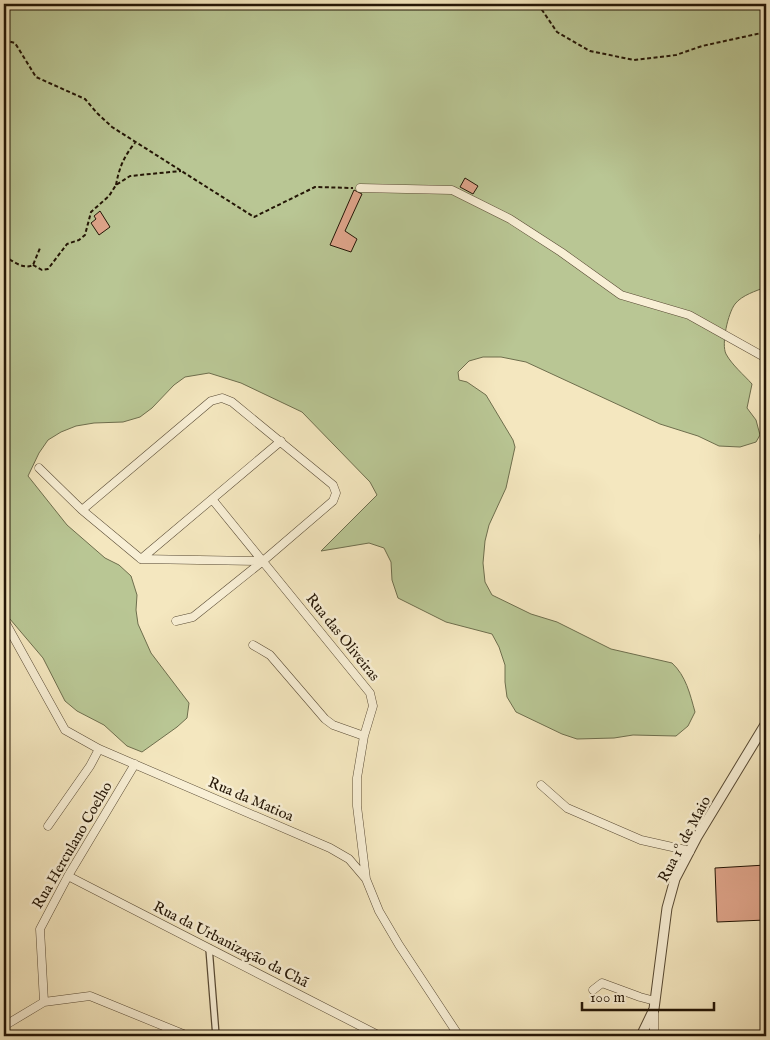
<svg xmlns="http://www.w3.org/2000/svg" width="770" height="1040" font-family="'IM FELL English',serif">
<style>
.green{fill:#b9c694;stroke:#6e6e4d}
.building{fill:#dfa58b;stroke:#241606}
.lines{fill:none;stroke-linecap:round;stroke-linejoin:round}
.pedestrian-casing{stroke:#584a34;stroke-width:8}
.minor-casing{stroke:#584a34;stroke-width:9}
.tertiary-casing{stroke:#584a34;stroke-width:11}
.path{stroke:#241606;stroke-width:2;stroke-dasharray:4 2.5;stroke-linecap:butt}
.pedestrian{stroke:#f8efd5;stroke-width:5.5}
.minor{stroke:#f8efd5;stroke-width:8}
.tertiary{stroke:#f8efd5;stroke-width:9}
.labels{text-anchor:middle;stroke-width:5;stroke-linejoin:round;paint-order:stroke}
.street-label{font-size:15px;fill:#241606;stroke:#f8efd5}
</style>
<rect width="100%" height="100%" fill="#f4e7bf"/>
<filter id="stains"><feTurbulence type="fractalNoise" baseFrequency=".004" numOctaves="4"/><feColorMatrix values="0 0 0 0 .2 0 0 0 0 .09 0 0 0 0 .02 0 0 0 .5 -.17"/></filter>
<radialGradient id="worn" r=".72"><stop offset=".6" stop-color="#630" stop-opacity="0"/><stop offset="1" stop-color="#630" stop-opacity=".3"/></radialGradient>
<path class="green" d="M4 4H766V287C756 291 742 295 735 304 728 313 721 344 726 354 732 365 744 375 752 384L747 408 756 420 760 435 756 442 740 447 719 446 698 436 660 424 526 362 501 357H483L469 361 458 372 459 380 467 382 486 395 513 440 515 447 506 488 489 525 485 541 483 563 485 582 492 595 531 614 557 622 611 649 672 663C686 676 690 694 695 712L688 726 676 736 633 735 614 738 577 739 562 734 516 712 507 697 505 682V665L499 647 492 634 446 622 398 598 392 580 391 562 384 548 369 543 321 551 377 495 370 482 302 412 241 383 209 373 185 377 174 385 152 408 140 417 123 422 94 423 76 426 61 432 48 440 39 453 28 476 67 525 105 558 119 565 131 576 137 595 136 610 138 624 151 653 189 703 187 718 177 727 142 752 127 746 104 725 77 711 65 701 43 658 4 612Z"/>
<path class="building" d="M465 178 478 186 473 194 460 187Z
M354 190 362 194 345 231 357 239 351 252 330 245Z
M100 211 110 227 99 235 91 223 96 219 94 216Z
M766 865V920L717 922 715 868Z"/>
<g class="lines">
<defs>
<path id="pedestrian" d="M209 948 216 1036"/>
<path id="minor" d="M360 188 452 190 510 219 561 252 621 295 689 315 766 358
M39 468 82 510
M212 499 370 693 373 706 364 736 357 778V806L366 879
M141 559 263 561
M4 620 65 730 99 749 330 848 349 859 366 879 379 911 399 945 459 1036
M176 621 193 617 263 561 333 501 336 493 333 485 232 402 222 398 211 401 82 510 141 559 281 441
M253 645 270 655 325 719 333 725 364 736
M541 785 567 808 641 840 690 851
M48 826 90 766 99 749
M68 876 380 1036
M593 990 602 983 640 997 655 1001
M44 1002 40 929 68 876 135 764
M4 1026 44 1002 90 996 188 1036
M654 1036V1011"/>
<path id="tertiary" d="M766 531 765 536 766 567
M641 1036 654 1009 667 908 675 879 697 837 766 723"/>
</defs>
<use href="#pedestrian" class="pedestrian-casing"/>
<use href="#minor" class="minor-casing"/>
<use href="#tertiary" class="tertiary-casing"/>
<path class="path" d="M538 4 557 32 590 51 634 60 676 55 702 46 766 32
M4 40 15 43 36 77 85 99 97 113 112 127 254 217 315 187 353 188
M116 185C119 168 124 156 135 143
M4 256C13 261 23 270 33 265L40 248
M33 265 42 270 48 269 67 244 79 240 85 235 91 212 109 196 116 185 130 176 181 171"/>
<use href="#pedestrian" class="pedestrian"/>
<use href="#minor" class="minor"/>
<use href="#tertiary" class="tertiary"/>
</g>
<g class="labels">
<g class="street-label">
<text transform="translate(343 637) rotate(51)" y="5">Rua das Oliveiras</text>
<text transform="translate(251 799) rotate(23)" y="5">Rua da Matioa</text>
<text transform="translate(684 839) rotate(-62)" y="5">Rua 1º de Maio</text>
<text transform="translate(72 845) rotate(-60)" y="5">Rua Herculano Coelho</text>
<text transform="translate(231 944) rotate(27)" y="5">Rua da Urbanização da Chã</text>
</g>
</g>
<rect width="770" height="1040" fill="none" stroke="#f4e7bf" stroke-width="20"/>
<rect x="5" y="5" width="760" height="1030" fill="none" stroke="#241606" stroke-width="2.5"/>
<rect x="10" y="10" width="750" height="1020" fill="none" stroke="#241606"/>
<path d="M582 1002v8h132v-8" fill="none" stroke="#241606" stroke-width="2.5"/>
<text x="590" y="1002" font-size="15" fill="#241606" stroke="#f8efd5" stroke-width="4" paint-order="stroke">100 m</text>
<rect width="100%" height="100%" filter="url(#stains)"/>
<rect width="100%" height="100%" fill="url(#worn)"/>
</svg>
